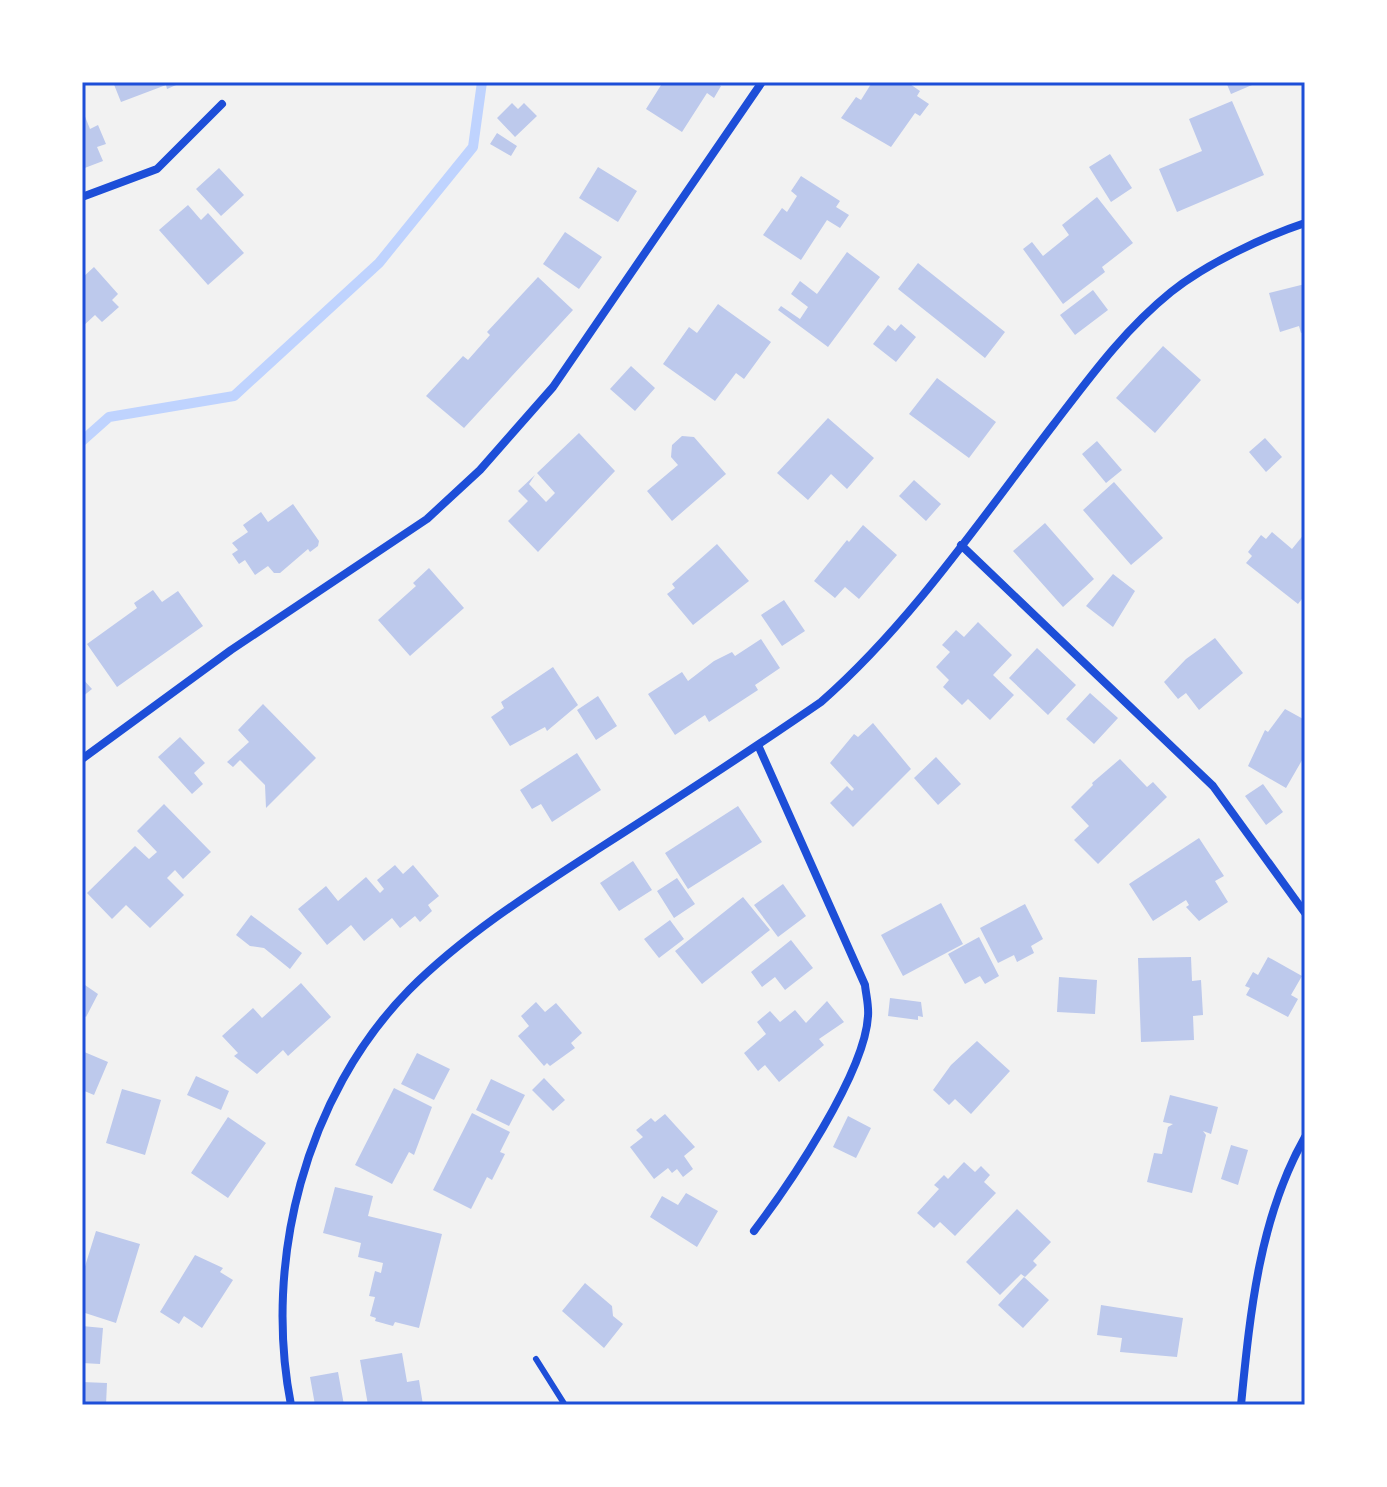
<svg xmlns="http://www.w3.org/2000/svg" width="1387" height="1487" font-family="'Source Serif 4',serif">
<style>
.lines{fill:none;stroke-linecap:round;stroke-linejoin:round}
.stream{stroke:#bfd3fe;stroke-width:10}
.building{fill:#bdc9ec}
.service{stroke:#1d4ed8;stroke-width:6}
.minor{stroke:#1d4ed8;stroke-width:8}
.neatline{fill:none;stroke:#1d4ed8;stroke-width:3}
</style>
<rect width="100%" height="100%" fill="#f2f2f2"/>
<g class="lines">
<path class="stream" d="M82 441 109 417 234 396 379 263 473 147 482 82"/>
</g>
<path class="building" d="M113 82H183L167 89 166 85 121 102Z
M663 82H715L721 86 714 98 707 93 682 132 646 109Z
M868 82H907L920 91 917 96 929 104 920 116 915 113 891 147 841 118 856 97 861 100 871 84Z
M1226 82H1259L1231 94Z
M1232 101 1264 175 1177 212 1159 169 1202 151 1189 119Z
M512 103 518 109 524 103 537 116 515 137 497 118Z
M82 109 90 129 98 125 106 144 97 147 103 161 82 169Z
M497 133 517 146 511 156 490 144Z
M1110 154 1132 188 1111 202 1089 167Z
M598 167 637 191 618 222 579 198Z
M219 168 244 195 221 216 196 189Z
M801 176 840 201 836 207 849 215 840 228 827 220 801 260 763 235 782 208 787 212 797 196 791 191Z
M1097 197 1133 243 1102 267 1105 272 1063 304 1023 249 1032 242 1043 256 1069 235 1062 225Z
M188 205 201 220 208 213 244 253 208 285 159 230Z
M565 232 602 257 579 289 543 264Z
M847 252 880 277 828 347 778 310 781 306 800 319 808 307 791 294 800 281 817 294Z
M918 263 1005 332 985 358 898 289Z
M94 267 118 294 112 300 119 307 102 322 95 315 82 327V278Z
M538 277 573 310 464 428 426 396 463 356 468 360 490 335 487 332Z
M1305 284V332L1301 333 1299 326 1280 332 1269 293Z
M1093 290 1108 310 1075 335 1060 315Z
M718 304 771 342 744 379 736 373 715 401 663 364 689 327 697 333Z
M901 324 916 337 896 362 873 344 888 325 895 331Z
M1163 346 1201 380 1155 433 1116 398Z
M631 366 655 388 635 411 610 389Z
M937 378 996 422 969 458 909 414Z
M828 418 874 458 847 489 831 474 808 500 777 473Z
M579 433 615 471 538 552 508 521 528 501 518 491 535 475 529 484 546 502 555 493 537 473Z
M682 436 694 437 726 474 672 521 647 491 678 465 671 457 672 445Z
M1265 438 1282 457 1266 472 1249 452Z
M1097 441 1122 470 1106 483 1082 454Z
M914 480 941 504 926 521 899 496Z
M1114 482 1163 538 1131 565 1083 510Z
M293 504 319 541 318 546 310 552 308 549 280 573H274L268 566 255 575 245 560 239 564 232 554 238 550 232 543 248 532 243 525 261 512 268 522Z
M1045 523 1094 579 1063 607 1013 551Z
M863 525 897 555 859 599 845 587 835 598 814 581 847 540 849 542Z
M1272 532 1292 549 1305 533V595L1298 604 1246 563 1252 556 1248 552 1261 535 1266 539Z
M717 544 749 581 693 625 667 594 675 588 672 584Z
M429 568 464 608 410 656 378 620 416 586 413 583Z
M1113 574 1135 591 1113 627 1086 606Z
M153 590 162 602 178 591 203 626 117 687 87 644 137 608 134 603Z
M784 600 805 631 782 646 761 615Z
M978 622 1012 655 993 675 1014 695 990 720 968 699 962 705 943 687 949 680 936 667 950 652 942 645 956 630 964 637Z
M1215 638 1243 673 1199 710 1186 693 1178 699 1164 682 1186 659Z
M761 639 780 668 755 685 758 690 709 722 705 715 675 735 648 694 682 672 688 681 714 661 732 652 735 656Z
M1037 648 1076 685 1048 715 1009 678Z
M553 667 578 705 547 731 545 727 510 746 491 717 504 708 501 702Z
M82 678 92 689 82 697Z
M1090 693 1118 718 1094 744 1066 719Z
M598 696 617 726 596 740 577 710Z
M263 704 316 758 266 808 265 785 240 760 233 767 227 762 249 742 238 730Z
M1285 709 1305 720V755L1286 788 1248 766 1265 730 1268 732Z
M873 723 911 769 853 827 830 803 847 786 852 791 854 789 830 763 854 734 858 737Z
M180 737 205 763 194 773 203 784 192 794 158 757Z
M577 753 601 790 552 822 541 804 532 809 520 790Z
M936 757 961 784 938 805 914 778Z
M1120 759 1147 787 1153 782 1167 797 1098 864 1074 840 1089 826 1071 807 1093 785 1092 783Z
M1263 784 1283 812 1266 825 1245 796Z
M164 804 211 852 183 879 175 870 167 878 184 895 150 928 126 905 112 919 87 893 135 846 149 859 157 852 137 831Z
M738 806 762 842 688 889 665 853Z
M1199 838 1224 876 1215 881 1228 902 1199 921 1186 907 1189 905 1186 900 1153 921 1129 884Z
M633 861 652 890 619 911 600 883Z
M395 865 403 874 413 865 439 896 428 905 432 911 420 922 415 916 400 928 392 918 364 941 351 925 327 945 298 909 326 886 338 901 366 877 380 893 384 889 377 880Z
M677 878 695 904 674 918 657 891Z
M783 884 806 916 778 937 754 905Z
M743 897 770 930 702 984 675 951Z
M941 903 963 944 903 976 881 935Z
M1025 904 1043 939 1031 946 1034 953 1017 962 1014 955 998 963 980 928Z
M251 915 302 953 290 969 264 948 250 946 236 935Z
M670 920 684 939 659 958 644 939Z
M979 937 999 976 985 984 980 976 965 984 948 954Z
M791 940 813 968 785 990 775 977 762 987 751 972Z
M1191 957 1192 981 1201 980 1203 1015 1193 1016 1194 1040 1141 1042 1138 958Z
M1268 957 1302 976 1291 995 1298 999 1288 1017 1246 995 1250 988 1245 986 1253 972 1258 975Z
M1059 977 1097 980 1095 1014 1057 1012Z
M82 983 98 994 86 1017 82 1014Z
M301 983 331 1017 288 1056 283 1050 257 1074 234 1056 238 1053 222 1036 253 1008 262 1018Z
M890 998 921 1002 923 1017 918 1016V1020L888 1016Z
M827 1001 844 1022 819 1039 824 1045 779 1082 765 1065 758 1071 744 1053 766 1034 757 1022 770 1011 780 1022 795 1010 806 1023Z
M536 1002 545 1012 556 1003 582 1033 571 1043 575 1048 550 1066 547 1063 544 1066 518 1036 529 1026 521 1016Z
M977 1041 1010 1071 971 1114 955 1099 949 1105 933 1090 951 1065Z
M82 1051 108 1062 94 1095 82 1090Z
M417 1053 450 1069 434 1100 401 1084Z
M196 1076 229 1091 221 1110 187 1095Z
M544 1078 565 1100 553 1111 532 1090Z
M491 1079 525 1095 509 1126 476 1110Z
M394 1088 432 1107 414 1155 409 1152 392 1184 355 1165Z
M122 1089 161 1100 145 1155 106 1143Z
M1170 1095 1218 1107 1211 1134 1203 1131 1206 1135 1192 1193 1147 1182 1154 1153 1162 1154 1168 1127 1173 1124 1163 1122Z
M472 1113 510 1132 500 1152 505 1154 492 1180 487 1177 471 1209 433 1190Z
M665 1114 695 1147 684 1156 693 1169 683 1177 677 1169 672 1173 668 1168 654 1179 630 1147 643 1137 636 1130 651 1118 655 1122Z
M848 1116 871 1128 856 1158 833 1147Z
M228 1117 266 1143 228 1198 191 1173Z
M1231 1145 1248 1150 1238 1185 1221 1179Z
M964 1162 975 1172 981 1166 990 1175 984 1182 996 1193 955 1236 940 1222 934 1228 917 1213 939 1189 934 1185 944 1175 948 1179Z
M335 1187 373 1196 368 1216 442 1234 419 1328 395 1322 393 1326 375 1321 376 1318 370 1316 375 1297 369 1296 375 1271 381 1273 383 1263 358 1257 361 1243 323 1233Z
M686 1193 718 1211 697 1247 650 1217 662 1196 678 1205Z
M1017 1209 1051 1242 1033 1261 1037 1265 1025 1277 1021 1274 1000 1295 966 1262Z
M96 1231 140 1244 116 1323 82 1312V1276Z
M195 1255 223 1268 220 1272 233 1280 202 1328 184 1316 179 1324 160 1312Z
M1024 1277 1049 1300 1023 1328 998 1305Z
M585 1283 612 1306 613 1316 623 1324 604 1348 562 1311Z
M1101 1305 1183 1318 1177 1357 1120 1352 1122 1338 1097 1335Z
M82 1326 103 1328 100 1364 82 1363Z
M402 1353 407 1382 419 1380 423 1405H368L360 1360Z
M338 1372 344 1405H315L310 1377Z
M82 1382 107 1383 106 1405H82Z"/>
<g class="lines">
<path class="service" d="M536 1359 565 1405"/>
<path class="minor" d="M82 197 157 169 222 104
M961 545 1213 786 1305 913
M82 759 231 650 427 519 480 470 553 387 762 82
M754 1231C789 1185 865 1073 868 1016 869 1006 866 995 865 985L758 745
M291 1405C263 1262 305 1096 409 990 464 935 533 891 598 849 673 801 747 753 821 702 911 623 981 519 1054 424 1090 377 1124 330 1171 292 1206 264 1263 237 1305 223
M1241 1405C1250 1314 1259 1218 1305 1137"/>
</g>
<rect width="1387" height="1487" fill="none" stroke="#ffffff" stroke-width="168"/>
<rect x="84" y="84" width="1219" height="1319" class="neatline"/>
</svg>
